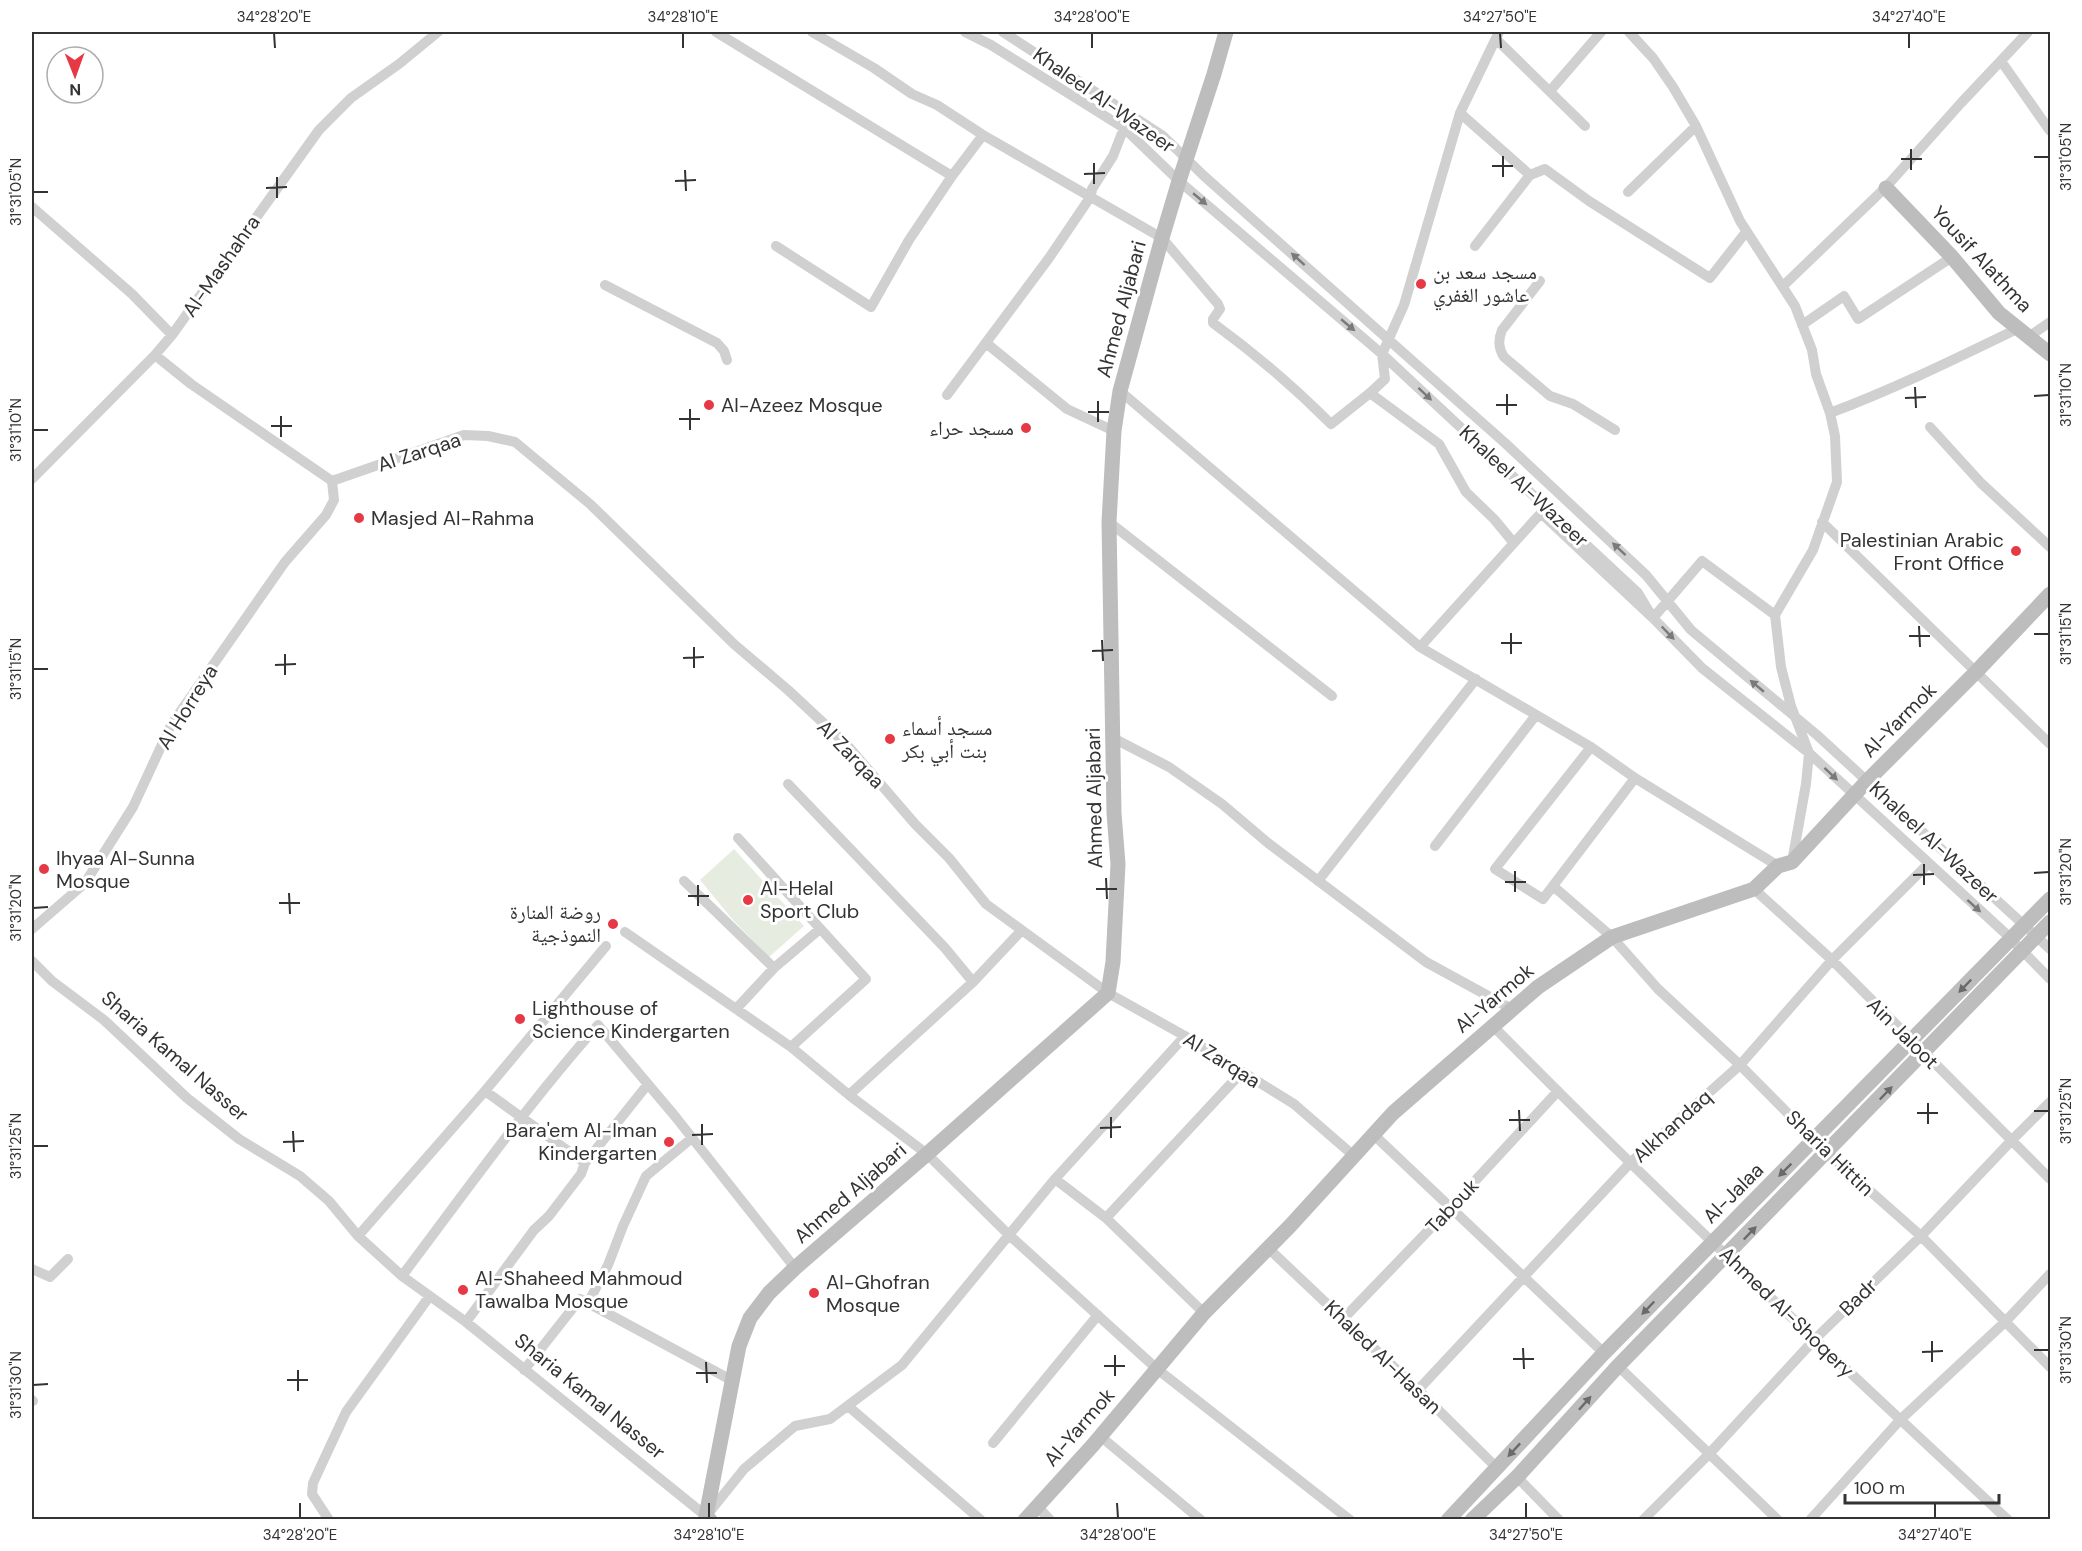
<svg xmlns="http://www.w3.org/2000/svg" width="2082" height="1551" font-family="'DM Sans','Noto Naskh Arabic',sans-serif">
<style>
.green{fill:#e6ecdf}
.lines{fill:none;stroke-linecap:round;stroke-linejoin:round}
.street{stroke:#d0d0d0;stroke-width:10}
.secondary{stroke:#bdbdbd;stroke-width:15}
.oneway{fill:#7a7a7a}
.oneway2{fill:#6a6a6a}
.ticks{fill:none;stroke:#333;stroke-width:2}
.poi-dot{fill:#e63946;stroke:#fff;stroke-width:2}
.labels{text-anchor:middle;stroke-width:6;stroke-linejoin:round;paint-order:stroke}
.street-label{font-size:20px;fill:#333;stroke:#fff}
.poi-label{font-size:20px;fill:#333;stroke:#fff;text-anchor:start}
.neatline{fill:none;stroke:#333;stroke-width:2}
.ticks-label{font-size:15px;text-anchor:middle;fill:#333}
</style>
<rect width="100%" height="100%" fill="#fff"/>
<path class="green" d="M734 849 804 926 769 957 733 920 700 880Z"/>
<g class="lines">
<path class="street" d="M716 32 952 176
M812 32 874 68 912 94 937 105 983 135 1162 238 1218 304 1220 309 1213 319V323C1257 355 1293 386 1331 424L1370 393 1439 444 1466 492 1494 519 1513 542
M965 32 991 45 1124 128 1179 181 1382 354 1638 593 1653 618 1702 668 1809 753 2005 933 2050 979
M1003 32 1163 136 1204 176 1505 443 1646 575 1691 630 1817 735 2050 949
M1499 32 1460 113 1530 175
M1629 32 1653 58 1673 87 1696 126 1740 221 1795 306 1812 350 1816 374 1830 413 1835 436 1837 482 1813 550 1775 615 1781 667 1791 706 1809 753 1806 784 1792 862
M1496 39 1585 126
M2001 61 2050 131
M1550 91 1601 32
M1628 192 1696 126
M32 207 132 294 172 335
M776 246 871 307 909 240 952 176 983 135
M1475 246 1530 175 1545 169 1589 201 1710 278 1746 232
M1540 281 1502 330C1498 340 1498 348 1504 357L1550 396 1573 404 1615 430
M605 285 717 343 724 351 727 360
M1783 286 1886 187 1961 103 2028 32
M1802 325 1844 296 1858 319 1952 257
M2030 336 2050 322
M986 343 1067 409 1114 431
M155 355 191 384 332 481
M1120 391 1420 647 1591 747 1635 778 1778 866
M1370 393 1385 379 1382 354 1404 305 1460 113
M947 395 1049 258 1091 196 1092 189 1113 156 1124 128
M1830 413C1894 389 1955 359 2017 329
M1930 427 1981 483 2050 547
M32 479 155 355 172 335 319 130 351 98 399 64 438 32
M332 481 464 435 488 436 515 442 590 504 735 645 788 690 847 745 915 824 949 858 986 904 1108 993 1185 1036 1294 1104 1354 1156
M1109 522 1332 696
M1822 522 2050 744
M1420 647 1541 513 1653 618 1702 561 1775 615
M1113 738 1169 767 1222 804 1268 843 1426 962 1512 1009
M1591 747 1495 869 1543 899 1635 778
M788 784 945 948 973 982
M738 838 866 979 791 1047
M1435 846 1536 715
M684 881 774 968
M1318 881 1476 679
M1553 886 1612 937 1658 989 1740 1065 1827 1153 1921 1236 2050 1367
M1754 889 1832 960 2050 1179
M32 929 85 883 133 807 171 725 285 562 326 515 334 500 332 481
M625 932 791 1047 849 1095 927 1154 1008 1234 1157 1369 1350 1520
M32 961 52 981 104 1020 187 1098 239 1139 300 1176 329 1201 358 1236 402 1276 466 1322 706 1516
M736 1009 774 968 820 929
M1493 1026C1660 1196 1834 1358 2008 1520
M485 1091 585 1163
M849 1095 973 982 1021 931
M1373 1134 1604 1353
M1055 1179 1106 1218 1204 1313
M1106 1218 1241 1073
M358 1236 485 1091 606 946
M1268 1248 1418 1390 1497 1468
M32 1269 50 1277 68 1259
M402 1276C466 1191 528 1104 598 1025L674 1115 795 1268
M588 1303 733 1381
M1344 1318 1450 1208 1558 1091
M466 1322 534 1230 549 1216 581 1174 585 1163 648 1084
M1618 1366 1778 1520
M524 1370 580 1299 588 1303 608 1265 623 1226 646 1176 692 1138
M1418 1390 1631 1162 1740 1065 1832 960 1928 864
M32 1400 33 1401
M848 1406 981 1520
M1100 1436 1201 1520
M993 1443 1098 1315
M1517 1477 1559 1520
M1037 1506 1050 1520
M708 1514 744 1469 795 1426 830 1419 902 1365 1055 1179 1185 1036
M329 1520 312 1494 313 1483 346 1412 429 1297
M1643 1520 1709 1454 1815 1339 1921 1236 2011 1141 2050 1102
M1810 1520 1900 1420 2005 1322 2050 1274"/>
<path class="secondary" d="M1886 188 1952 257 1999 313 2050 354
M710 1520 706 1516 739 1346 750 1318 769 1293 795 1268 927 1154 1108 993 1113 962 1118 864 1114 813 1109 522 1114 431 1120 391 1162 238 1179 181 1214 74 1226 32
M1025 1520 1093 1445 1204 1313 1290 1226 1393 1113 1538 987 1612 937 1754 889 1778 866 1792 862 1867 781 1975 673 2050 594
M1448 1520 1604 1353 2050 899
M1472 1520 1517 1477 1618 1366 2050 922"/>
</g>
<defs><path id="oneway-solid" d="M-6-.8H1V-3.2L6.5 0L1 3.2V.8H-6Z" transform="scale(1.5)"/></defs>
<g class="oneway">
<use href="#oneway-solid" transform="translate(1200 199) rotate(40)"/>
<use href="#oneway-solid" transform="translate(1298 259) rotate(-138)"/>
<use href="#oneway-solid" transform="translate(1348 325) rotate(40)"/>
<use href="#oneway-solid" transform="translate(1425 394) rotate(43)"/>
<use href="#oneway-solid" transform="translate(1619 549) rotate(-137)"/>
<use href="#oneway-solid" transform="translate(1668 633) rotate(46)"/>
<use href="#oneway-solid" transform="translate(1757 686) rotate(-140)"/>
<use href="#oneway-solid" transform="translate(1831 774) rotate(43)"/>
<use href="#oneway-solid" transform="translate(1974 906) rotate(42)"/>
</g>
<g class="oneway2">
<use href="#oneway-solid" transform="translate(1965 986) rotate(134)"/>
<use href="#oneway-solid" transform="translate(1886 1093) rotate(-46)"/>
<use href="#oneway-solid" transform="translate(1785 1170) rotate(135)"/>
<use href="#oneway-solid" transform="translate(1750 1233) rotate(-46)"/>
<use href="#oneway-solid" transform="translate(1648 1308) rotate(134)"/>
<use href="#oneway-solid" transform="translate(1585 1403) rotate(-48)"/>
<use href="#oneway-solid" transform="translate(1514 1450) rotate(133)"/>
</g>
<path class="ticks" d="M274 33 275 48M683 33V48M1092 33V48M1500 33 1501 48M1909 33V48M1911 149V170M1503 156V177M2034 157H2049M1901 159H1922M1094 163V184M1492 166H1513M685 170 686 191M1084 174 1105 173M277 177V198M675 181 696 180M266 188 287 187M33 192H48M1915 387 1916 408M1507 394V415M2034 396 2049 395M1905 398 1926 397M1098 401V422M1496 405H1517M690 409V430M1088 412H1109M281 416V437M679 419H700M271 426H292M33 430H48M1919 626 1920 647M1511 633V654M2034 634H2049M1909 636H1930M1102 640 1103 661M1501 643H1522M694 647V668M1092 651 1113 650M285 654V675M683 658 704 657M275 665 296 664M33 669H48M1924 864V885M1515 871V892M2034 873 2049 872M1913 875 1934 874M1106 878 1107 899M1505 882H1526M698 885V906M1096 889H1117M289 893 290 914M688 896H709M279 903H300M33 908 48 907M1928 1103V1124M1519 1110 1520 1131M2034 1111H2049M1917 1113H1938M1111 1117V1138M1509 1120H1530M702 1124V1145M1100 1128 1121 1127M293 1131 294 1152M692 1135 713 1134M283 1142 304 1141M33 1146H48M1932 1341V1362M1523 1348 1524 1369M2034 1350H2049M1922 1352 1943 1351M1115 1355V1376M1513 1359H1534M706 1362 707 1383M1104 1366H1125M298 1370V1391M696 1373H717M287 1380H308M33 1385 48 1384M300 1503V1518M709 1503V1518M1117 1503 1118 1518M1526 1503V1518M1935 1503V1518"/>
<g class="poi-dot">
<circle cx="1421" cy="284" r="6"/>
<circle cx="709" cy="405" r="6"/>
<circle cx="1026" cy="428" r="6"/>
<circle cx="359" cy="518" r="6"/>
<circle cx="2016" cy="551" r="6"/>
<circle cx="890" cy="739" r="6"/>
<circle cx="44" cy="869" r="6"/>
<circle cx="748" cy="900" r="6"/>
<circle cx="613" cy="924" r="6"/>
<circle cx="520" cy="1019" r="6"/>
<circle cx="669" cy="1142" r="6"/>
<circle cx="463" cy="1290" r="6"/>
<circle cx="814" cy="1293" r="6"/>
</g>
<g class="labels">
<g class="street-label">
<text transform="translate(1104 100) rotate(35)" y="7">Khaleel Al-Wazeer</text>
<text transform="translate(1982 259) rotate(47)" y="7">Yousif Alathma</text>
<text transform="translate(221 266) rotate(-55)" y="7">Al-Mashahra</text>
<text transform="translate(1121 309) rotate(-75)" y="7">Ahmed Aljabari</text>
<text transform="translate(419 452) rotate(-18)" y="7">Al Zarqaa</text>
<text transform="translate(1524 486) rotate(43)" y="7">Khaleel Al-Wazeer</text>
<text transform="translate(187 707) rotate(-58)" y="7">Al Horreya</text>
<text transform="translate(1899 720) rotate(-45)" y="7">Al-Yarmok</text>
<text transform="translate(851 754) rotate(46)" y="7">Al Zarqaa</text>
<text transform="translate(1094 798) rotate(-91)" y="7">Ahmed Aljabari</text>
<text transform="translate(1934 842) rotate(43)" y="7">Khaleel Al-Wazeer</text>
<text transform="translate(1494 998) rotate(-40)" y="7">Al-Yarmok</text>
<text transform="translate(1903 1033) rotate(45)" y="7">Ain Jaloot</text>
<text transform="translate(175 1056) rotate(41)" y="7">Sharia Kamal Nasser</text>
<text transform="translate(1222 1060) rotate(32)" y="7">Al Zarqaa</text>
<text transform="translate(1672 1126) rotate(-42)" y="7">Alkhandaq</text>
<text transform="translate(1830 1153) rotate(44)" y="7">Sharia Hittin</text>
<text transform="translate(850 1193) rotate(-41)" y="7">Ahmed Aljabari</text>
<text transform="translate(1733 1193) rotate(-45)" y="7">Al-Jalaa</text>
<text transform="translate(1452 1206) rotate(-47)" y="7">Tabouk</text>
<text transform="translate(1858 1297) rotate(-44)" y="7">Badr</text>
<text transform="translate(1787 1312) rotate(44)" y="7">Ahmed Al-Shoqery</text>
<text transform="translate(1383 1357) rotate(44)" y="7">Khaled Al-Hasan</text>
<text transform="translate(590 1396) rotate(39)" y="7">Sharia Kamal Nasser</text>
<text transform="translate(1079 1427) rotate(-49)" y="7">Al-Yarmok</text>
</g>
<g class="poi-label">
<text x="1433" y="279">مسجد سعد بن<tspan x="1433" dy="23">عاشور الغفري</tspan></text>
<text x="721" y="412">Al-Azeez Mosque</text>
<text x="1014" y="435" text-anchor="end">مسجد حراء</text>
<text x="371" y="525">Masjed Al-Rahma</text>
<text x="2004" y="547" text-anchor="end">Palestinian Arabic<tspan x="2004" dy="23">Front Office</tspan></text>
<text x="902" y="735">مسجد أسماء<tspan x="902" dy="23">بنت أبي بكر</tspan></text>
<text x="56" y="865">Ihyaa Al-Sunna<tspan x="56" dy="23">Mosque</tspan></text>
<text x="760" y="895">Al-Helal<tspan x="760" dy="23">Sport Club</tspan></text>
<text x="601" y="919" text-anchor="end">روضة المنارة<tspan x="601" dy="23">النموذجية</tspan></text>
<text x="532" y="1015">Lighthouse of<tspan x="532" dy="23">Science Kindergarten</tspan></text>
<text x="657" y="1137" text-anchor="end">Bara'em Al-Iman<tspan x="657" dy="23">Kindergarten</tspan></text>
<text x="475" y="1285">Al-Shaheed Mahmoud<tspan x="475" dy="23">Tawalba Mosque</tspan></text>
<text x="826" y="1289">Al-Ghofran<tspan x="826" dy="23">Mosque</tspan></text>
</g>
</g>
<rect width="2082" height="1551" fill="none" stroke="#ffffff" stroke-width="66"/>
<g transform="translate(75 75) rotate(179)"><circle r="28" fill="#ffffff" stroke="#adadad" stroke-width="1.5"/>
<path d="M0-4.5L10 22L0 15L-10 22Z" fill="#e63946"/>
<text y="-9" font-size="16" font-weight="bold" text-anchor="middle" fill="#333333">N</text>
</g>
<path d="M1845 1494v9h154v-9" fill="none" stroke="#333333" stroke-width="3"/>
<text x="1854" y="1494" font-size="18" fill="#333333" stroke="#ffffff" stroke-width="4.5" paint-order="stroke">100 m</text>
<rect x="33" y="33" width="2016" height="1485" class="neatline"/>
<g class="ticks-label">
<text x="274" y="22">34°28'20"E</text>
<text x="683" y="22">34°28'10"E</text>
<text x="1092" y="22">34°28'00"E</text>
<text x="1500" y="22">34°27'50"E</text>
<text x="1909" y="22">34°27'40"E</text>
<text transform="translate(2066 157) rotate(-90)" y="5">31°31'05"N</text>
<text transform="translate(16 192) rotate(-90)" y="5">31°31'05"N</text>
<text transform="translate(2066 395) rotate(-90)" y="5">31°31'10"N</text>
<text transform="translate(16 430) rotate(-90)" y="5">31°31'10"N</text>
<text transform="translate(2066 634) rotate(-90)" y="5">31°31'15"N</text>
<text transform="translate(16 669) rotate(-90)" y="5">31°31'15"N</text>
<text transform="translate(2066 872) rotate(-90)" y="5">31°31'20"N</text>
<text transform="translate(16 908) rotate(-90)" y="5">31°31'20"N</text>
<text transform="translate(2066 1111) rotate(-90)" y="5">31°31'25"N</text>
<text transform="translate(16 1146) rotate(-90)" y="5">31°31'25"N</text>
<text transform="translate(2066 1350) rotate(-90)" y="5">31°31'30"N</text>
<text transform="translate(16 1385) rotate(-90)" y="5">31°31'30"N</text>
<text x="300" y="1540">34°28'20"E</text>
<text x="709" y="1540">34°28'10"E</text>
<text x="1118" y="1540">34°28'00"E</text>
<text x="1526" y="1540">34°27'50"E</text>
<text x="1935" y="1540">34°27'40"E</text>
</g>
</svg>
